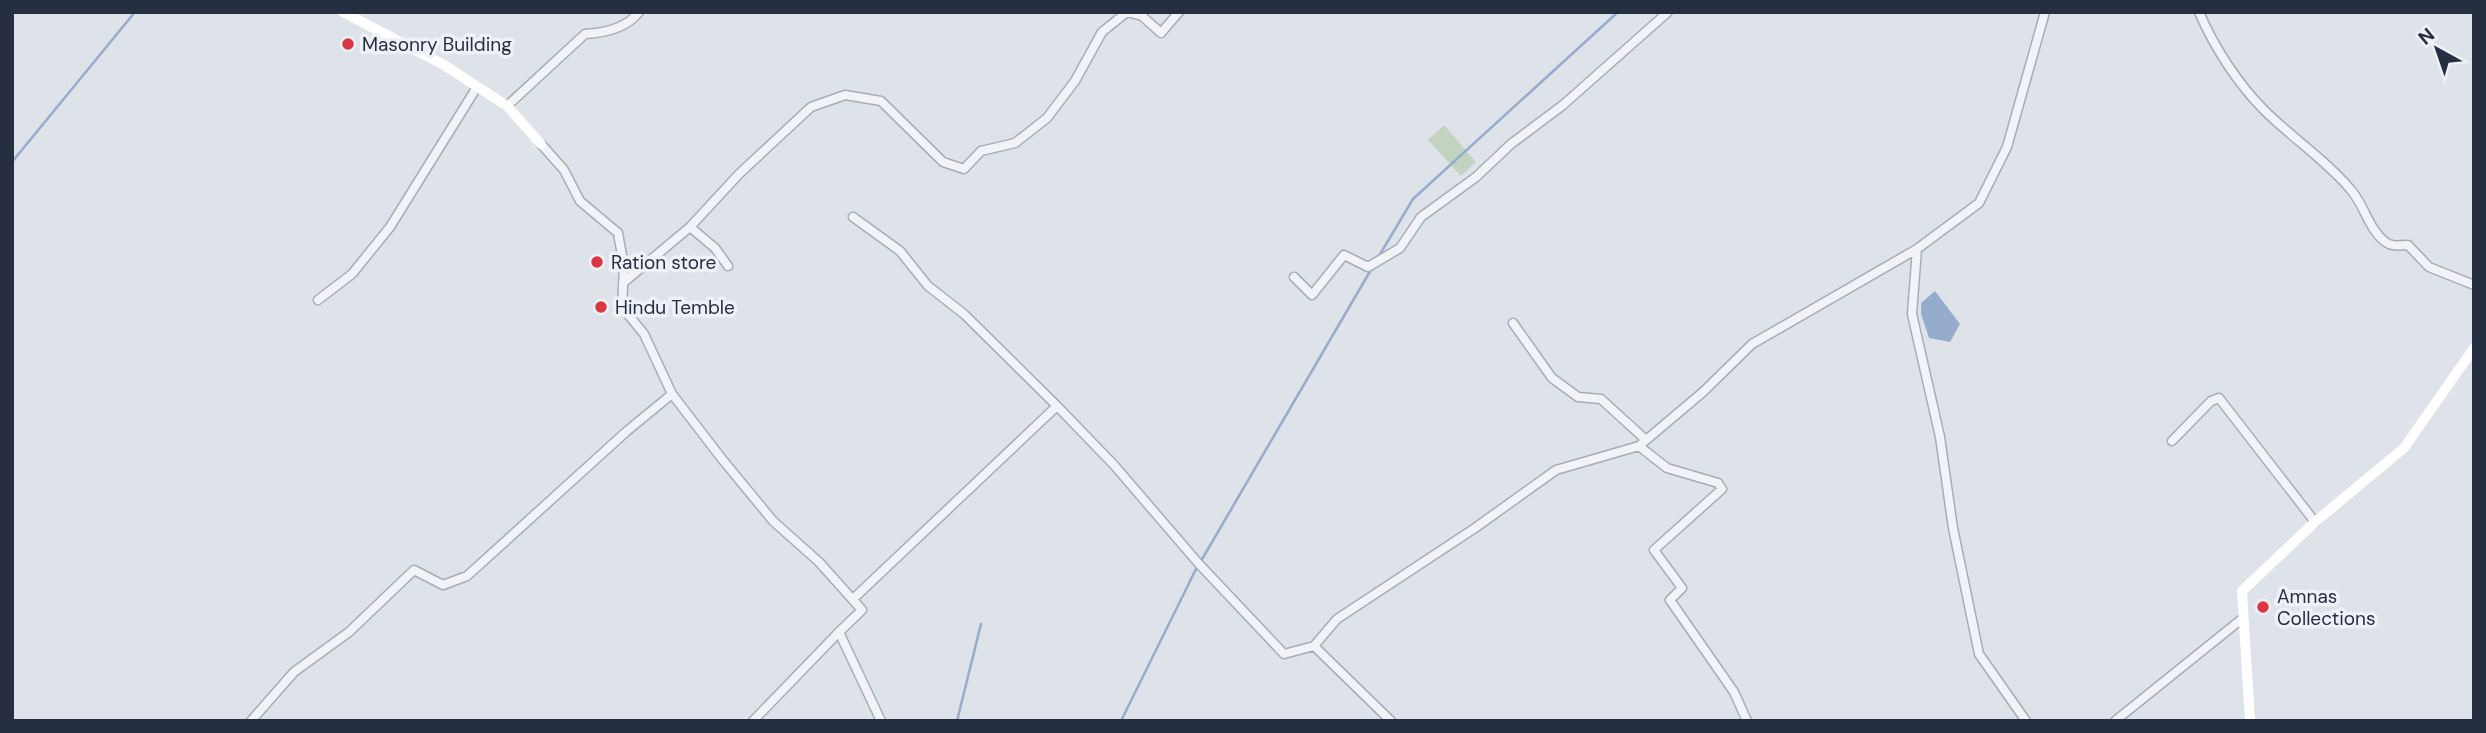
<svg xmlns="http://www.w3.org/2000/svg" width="2486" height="733" font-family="'DM Sans',sans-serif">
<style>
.green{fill:#c2d4bf}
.water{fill:#96accc}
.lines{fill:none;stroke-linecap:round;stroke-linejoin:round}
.stream{stroke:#96accc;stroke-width:2.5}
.street-casing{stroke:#a7acb7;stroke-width:11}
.street{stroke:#f1f3f7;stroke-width:8}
.secondary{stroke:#fff;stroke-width:10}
.poi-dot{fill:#d93842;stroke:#eef1f7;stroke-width:2.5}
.labels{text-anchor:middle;stroke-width:7;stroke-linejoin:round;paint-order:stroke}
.poi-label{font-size:19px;fill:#262e41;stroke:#eef1f7;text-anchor:start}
</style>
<rect width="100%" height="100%" fill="#dee2e9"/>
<path class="green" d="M1444 125 1476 162 1461 176 1428 140Z"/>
<path class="water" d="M1935 291 1960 324 1950 342 1929 338 1921 314V303Z"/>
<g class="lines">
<path class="stream" d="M12 162 135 12
M1379 256 1413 199 1618 12
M1201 561 1372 268
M957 721 981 624
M1121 721 1197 567"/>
<defs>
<path id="street" d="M2199 12C2214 47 2238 84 2264 110 2292 138 2326 160 2351 190 2365 206 2369 231 2387 243 2393 247 2400 245 2408 245L2429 267 2474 285
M507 106 585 34C604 33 626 29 639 12
M541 144 564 170 580 201 618 233 624 267 622 307 644 334 672 394 722 459 773 521 819 562 862 610 839 632 881 721
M853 217 900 251 928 286 964 314 1057 406 1114 465 1199 564 1284 654 1314 646 1337 619 1475 528 1556 470 1639 446 1703 392 1752 344 1917 249
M690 227 715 248 728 266
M1294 277 1312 295 1344 255 1368 267 1400 248 1421 217 1476 177 1511 144 1563 105 1668 12
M623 283 690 227 739 174 811 107 845 95 881 101 943 162 964 169 981 151 1015 143 1047 118 1075 81 1102 32 1127 12 1142 16 1161 33 1179 12
M318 300 352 274 390 227 477 87
M1513 323 1552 378 1578 397 1601 399 1646 440
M2172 441 2211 401 2219 398 2315 522
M1639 446 1667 468 1718 483 1722 489 1654 550 1682 588 1670 600 1734 692 1747 721
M853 599 1057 406
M1314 646 1391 721
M251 721 294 672 349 632 414 570 443 585 467 576 627 431 672 394
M753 721 839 632
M2026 721 1979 654 1953 528 1940 437 1912 314 1917 249 1979 203 2007 147 2045 12
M2115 721 2243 618"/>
</defs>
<use href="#street" class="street-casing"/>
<use href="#street" class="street"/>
<path class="secondary" d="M343 12 444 65 507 106 541 144
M2250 721 2242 591 2315 522 2404 448 2474 348"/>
</g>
<g class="poi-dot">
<circle cx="348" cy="44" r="7"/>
<circle cx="597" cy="262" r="7"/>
<circle cx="601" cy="307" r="7"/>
<circle cx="2263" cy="607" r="7"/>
</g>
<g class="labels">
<g class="poi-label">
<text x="362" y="51">Masonry Building</text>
<text x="611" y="269">Ration store</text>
<text x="615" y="314">Hindu Temble</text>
<text x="2277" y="603">Amnas<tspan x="2277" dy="22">Collections</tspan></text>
</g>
</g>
<rect width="2486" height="733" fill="none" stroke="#262e41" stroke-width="28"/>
<g transform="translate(2437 49) rotate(320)" stroke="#eef1f7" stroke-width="5" paint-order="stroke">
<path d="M0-5L12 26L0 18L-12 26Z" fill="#262e41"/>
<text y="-10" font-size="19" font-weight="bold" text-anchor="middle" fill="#262e41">N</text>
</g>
</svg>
